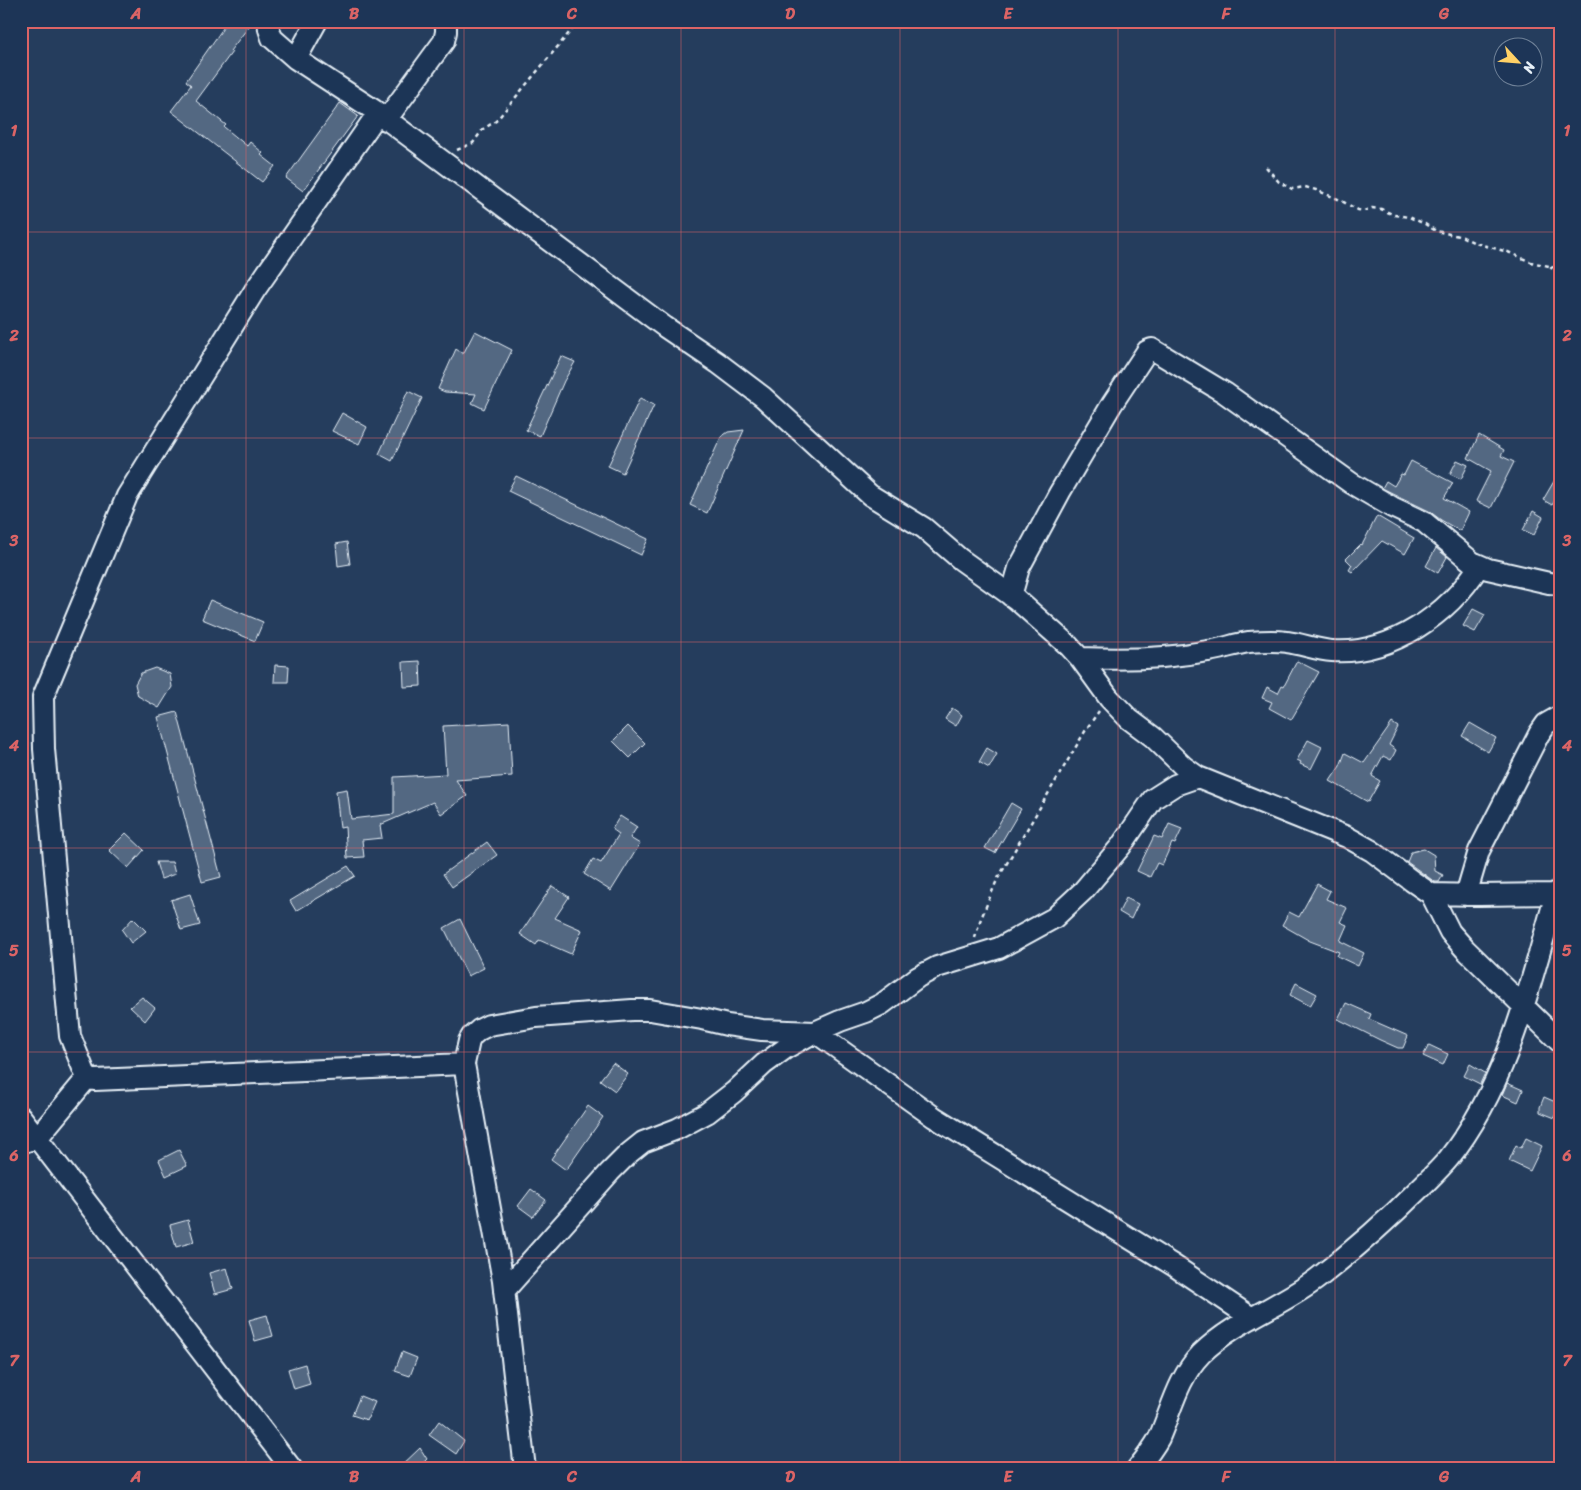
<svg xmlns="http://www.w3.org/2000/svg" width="1581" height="1490" font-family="Sriracha,sans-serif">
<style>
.building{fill:#536782;stroke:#e8f1f8}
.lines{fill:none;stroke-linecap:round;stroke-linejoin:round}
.minor-casing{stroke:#e8f1f8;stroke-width:24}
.path{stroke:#e8f1f8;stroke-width:2.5;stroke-dasharray:4 4;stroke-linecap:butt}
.minor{stroke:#1d3557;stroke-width:20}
.grid{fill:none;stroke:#db6466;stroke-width:1;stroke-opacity:0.55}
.neatline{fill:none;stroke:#db6466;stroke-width:2}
.grid-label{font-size:16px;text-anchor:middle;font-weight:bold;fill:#db6466}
</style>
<rect width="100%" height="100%" fill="#253d5d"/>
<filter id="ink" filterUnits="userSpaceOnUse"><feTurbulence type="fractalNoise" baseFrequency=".02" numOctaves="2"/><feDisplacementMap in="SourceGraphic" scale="10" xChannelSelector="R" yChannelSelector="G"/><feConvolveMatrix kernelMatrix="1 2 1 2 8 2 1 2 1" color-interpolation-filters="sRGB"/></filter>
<g filter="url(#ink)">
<path class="building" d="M228 21H253L230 51 232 52 196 101 226 125 224 127 247 146 250 142 263 153 261 155 275 166 262 182 171 111 191 85 186 81Z
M340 103 358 116 303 191 286 178Z
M475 331 512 350 484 409 472 403 476 394 445 392 438 389 456 349 463 354Z
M561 356 575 362 564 381 540 436 526 430Z
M408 391 422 398 392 461 379 454Z
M640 398 654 405 623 473 608 466Z
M342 413 367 427 359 444 332 431Z
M744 430 707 513 690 505 721 437 728 432Z
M1479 435 1504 450 1501 456 1514 462 1491 508 1476 501 1491 471 1468 458Z
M1457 460 1468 465 1461 479 1450 474Z
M1411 461 1453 483 1444 498 1469 512 1460 531 1441 520 1429 511 1382 488 1386 481 1394 486 1401 474 1404 475Z
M1560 471V493L1552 505 1543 500Z
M516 476 648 539 641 555 508 491Z
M1533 511 1543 517 1534 535 1523 530Z
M1377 516 1414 538 1405 554 1382 541 1352 572 1349 570 1352 565 1346 559 1361 544 1362 545Z
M347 542 350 564 338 566 336 544Z
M1436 548 1447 557 1438 573 1426 566Z
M210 600 263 622 255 641 202 619Z
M1473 609 1485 615 1475 632 1463 626Z
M420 661 421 686 404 687 403 662Z
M1297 661 1319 672 1291 720 1269 708 1272 702 1262 698 1267 687 1278 693 1282 685 1284 686Z
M275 665 289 666 288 682H274Z
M155 668 170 674 172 687 159 708 138 696 135 684 141 673Z
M952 708 962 715 956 726 945 719Z
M177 712 221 877 202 882 158 717Z
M509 722 512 776 456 780 467 796 441 814 433 802 380 825 382 838 362 840 364 857 347 858 345 827 340 828 336 791 347 789 351 819 394 814V777L446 774 443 726Z
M1392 723 1398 727 1389 745 1396 750 1391 760 1383 756 1372 776 1380 781 1368 802 1330 781 1340 766 1345 753 1364 763Z
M1470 723 1496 738 1488 752 1462 736Z
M628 726 645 743 630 758 613 741Z
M1308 740 1322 747 1311 769 1300 764 1301 762 1297 760Z
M987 748 997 754 989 768 979 762Z
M1011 803 1021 809 995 853 985 848Z
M620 816 637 827 630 838 640 844 611 891 584 874 593 859 601 863 619 834 612 829Z
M1169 824 1182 829 1175 844 1172 843 1162 865 1157 863 1150 877 1137 871 1154 836 1162 839Z
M126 833 144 850 128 868 109 850Z
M487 842 497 855 452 887 443 874Z
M1424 849 1434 855 1435 871 1443 875 1439 882H1435L1407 862 1411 852Z
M156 862H172L175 874 161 879Z
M348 866 355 876 296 911 290 901Z
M1317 884 1330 891 1326 899 1347 908 1340 922 1347 925 1340 941 1364 953 1358 966 1337 956 1339 952 1310 941 1282 925 1289 912 1299 917Z
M552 886 569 897 555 918 582 930 571 954 539 940 536 945 520 934Z
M190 894 200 925 181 930 171 900Z
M1126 898 1138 904 1131 919 1119 912Z
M133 918 146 931 131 943 122 930Z
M460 919 484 968 468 976 444 928Z
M1296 983 1317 994 1310 1006 1290 995Z
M142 997 155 1008 145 1021 130 1007Z
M1346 1003 1371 1014 1369 1019 1408 1036 1403 1048H1398L1380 1040 1338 1019Z
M1429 1045 1448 1054 1443 1065 1423 1056Z
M613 1063 628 1074 615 1091 600 1080Z
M1470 1064 1485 1073 1480 1084 1464 1076Z
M1507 1083 1523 1090 1518 1102 1502 1095Z
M1544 1097 1560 1104 1555 1118 1540 1112V1107Z
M588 1106 603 1117 566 1170 551 1159Z
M1526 1138 1542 1146 1530 1171 1509 1161 1516 1145 1521 1148Z
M179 1150 187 1166 166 1176 159 1160Z
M531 1189 546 1200 533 1217 518 1206Z
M188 1220 194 1242 176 1247 170 1225Z
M227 1268 233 1289 215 1294 209 1273Z
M267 1315 273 1336 255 1341 249 1320Z
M402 1352 417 1358 410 1376 395 1371Z
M305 1364 310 1384 294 1389 288 1369Z
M360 1396 375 1402 367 1420 352 1415Z
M439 1421 464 1441 456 1454 429 1435Z
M420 1448 427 1459 417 1469H398Z"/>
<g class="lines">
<defs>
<path id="minor" d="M268 21 269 29 272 38 296 59 374 110 665 327 718 363 763 397 870 495 924 528 960 559 1016 599 1069 646 1080 658 1109 698 1129 719 1153 737 1184 767 1198 777 1347 837 1372 851 1412 881 1431 894 1479 895 1556 894 1560 889
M296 59 317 21
M378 113 255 290 127 496 43 697 44 749 70 1036 87 1078 95 1080 464 1064 503 1281 525 1469
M386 120 444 41 446 32V21
M1011 596 1019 568 1060 492 1112 404 1147 351 1152 349 1225 393 1351 483 1392 507 1424 522 1472 562 1488 569 1549 583 1560 584
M1080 658C1123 660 1166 659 1208 651 1222 649 1235 644 1249 642 1261 641 1275 640 1287 642 1302 644 1317 650 1332 651 1391 655 1449 614 1479 566
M1431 894 1450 932 1465 949 1560 1042
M1466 895 1479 851 1539 734 1546 724 1560 716
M464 1064 469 1041 472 1036 479 1030 489 1025 536 1017 632 1010H650L702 1019 727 1025 762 1030 815 1032 934 1117 1173 1265 1252 1318
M21 1117 292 1469
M21 1143 38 1137 87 1078
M504 1291 610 1172 628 1154 643 1142 677 1129 707 1113 734 1092 764 1064 786 1048 815 1032 840 1021 866 1012 882 1004 918 977 937 967 999 948 1054 918 1083 891 1121 846 1153 799 1175 785 1198 777
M1137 1469C1145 1459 1153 1449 1159 1438 1172 1408 1178 1378 1201 1354 1234 1321 1282 1306 1318 1278 1354 1250 1388 1220 1420 1188 1430 1178 1440 1169 1449 1158 1509 1082 1530 984 1556 894"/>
</defs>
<use href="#minor" class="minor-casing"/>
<path class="path" d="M457 150 473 143 483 129 496 121 579 21
M1266 167 1279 182 1292 189 1305 187 1316 190 1338 199 1358 210 1364 211 1372 208 1381 209 1394 215 1409 217 1425 224 1436 231 1463 237 1475 243 1508 252 1531 262 1553 267 1551 268 1560 273
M975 938 980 921 997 880 1087 728 1099 711"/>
<use href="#minor" class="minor"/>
</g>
</g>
<path class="grid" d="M246 21V1469M464 21V1469M681 21V1469M900 21V1469M1118 21V1469M1335 21V1469M21 232H1560M21 438H1560M21 642H1560M21 848H1560M21 1052H1560M21 1258H1560"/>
<rect width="1581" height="1490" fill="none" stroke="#1d3557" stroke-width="55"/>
<g transform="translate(1518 62) rotate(116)"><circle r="24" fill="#1d3557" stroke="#6e8097"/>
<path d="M0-4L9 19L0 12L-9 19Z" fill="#ffd166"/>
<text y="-8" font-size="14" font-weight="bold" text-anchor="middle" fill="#e8f1f8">N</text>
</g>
<rect x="28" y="28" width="1526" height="1434" class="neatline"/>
<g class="grid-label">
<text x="136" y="19">A</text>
<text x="354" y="19">B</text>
<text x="572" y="19">C</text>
<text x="790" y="19">D</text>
<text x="1008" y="19">E</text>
<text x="1226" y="19">F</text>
<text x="1444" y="19">G</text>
<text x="14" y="136">1</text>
<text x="1567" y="136">1</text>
<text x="14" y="341">2</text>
<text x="1567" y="341">2</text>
<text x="14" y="546">3</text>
<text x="1567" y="546">3</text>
<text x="14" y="751">4</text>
<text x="1567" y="751">4</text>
<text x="14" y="956">5</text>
<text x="1567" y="956">5</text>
<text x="14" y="1161">6</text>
<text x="1567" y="1161">6</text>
<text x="14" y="1366">7</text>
<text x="1567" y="1366">7</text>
<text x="136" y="1482">A</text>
<text x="354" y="1482">B</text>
<text x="572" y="1482">C</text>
<text x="790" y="1482">D</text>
<text x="1008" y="1482">E</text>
<text x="1226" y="1482">F</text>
<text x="1444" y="1482">G</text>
</g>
</svg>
